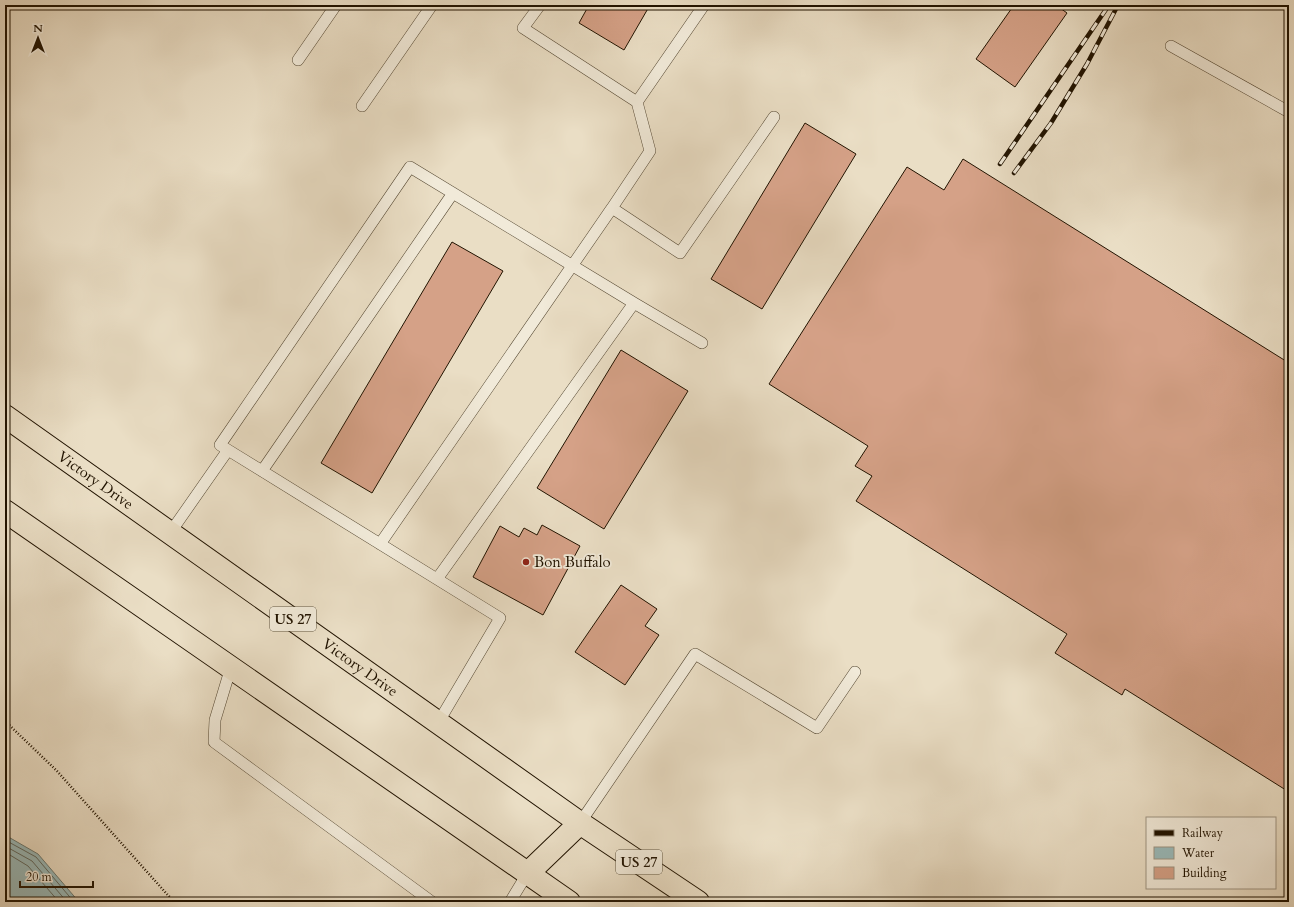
<svg xmlns="http://www.w3.org/2000/svg" width="1294" height="907" font-family="Cardo,serif">
<style>
.water{fill:#9abbbb;stroke:#6a7870}
.lines{fill:none;stroke-linecap:round;stroke-linejoin:round}
.shore{stroke:#5e675e;stroke-width:1}
.building{fill:#d5a187;stroke:#211300}
.service-casing{stroke:#534631;stroke-width:12}
.trunk-casing{stroke:#211300;stroke-width:24}
.path{stroke:#211300;stroke-width:2.5;stroke-dasharray:1 2;stroke-linecap:butt}
.service{stroke:#f1ead9;stroke-width:11}
.trunk{stroke:#eadec5;stroke-width:22}
.rail-casing{stroke:#211300;stroke-width:4.5}
.rail{stroke:#f1ead9;stroke-width:3;stroke-dasharray:9;stroke-linecap:butt}
.poi-dot{fill:#8f2418;stroke:#f1ead9;stroke-width:1.5}
.labels{text-anchor:middle;stroke-width:3.5;stroke-linejoin:round;paint-order:stroke}
.shield{fill:#f1ead9;stroke:#5f5441;stroke-width:1}
.shield-label{font-size:14px;font-weight:bold;fill:#211300}
.street-label{font-size:15px;fill:#211300;stroke:#f1ead9}
.poi-label{font-size:15px;fill:#211300;stroke:#f1ead9;text-anchor:start}
</style>
<rect width="100%" height="100%" fill="#eadec5"/>
<filter id="stains"><feTurbulence type="fractalNoise" baseFrequency=".005" numOctaves="4"/><feColorMatrix values="0 0 0 0 .2 0 0 0 0 .09 0 0 0 0 .02 0 0 0 .5 -.17"/></filter>
<radialGradient id="worn" r=".72"><stop offset=".6" stop-color="#630" stop-opacity="0"/><stop offset="1" stop-color="#630" stop-opacity=".3"/></radialGradient>
<path class="water" d="M5 835 38 854 79 902H5Z"/>
<g class="lines">
<path class="shore" d="M5 840 36 857 74 902
M5 846 32 861 67 902
M5 852 28 866 59 902"/>
</g>
<path class="building" d="M589 5H650L624 50 579 23Z
M1014 5H1056L1067 13 1015 87 976 59Z
M805 123 856 154 762 309 711 279Z
M963 159 1289 363V792L1125 689 1122 695 1055 653 1067 634 856 501 872 476 855 466 868 446 769 384 907 167 944 190Z
M452 242 503 271 372 493 321 463Z
M621 350 688 391 604 529 537 488Z
M542 525 580 546 543 615 473 577 500 526 519 537 524 528 537 535Z
M621 585 657 609 645 626 659 635 625 685 575 652Z"/>
<g class="lines">
<defs>
<path id="service" d="M540 5 523 28 637 102 650 151 612 208
M1171 46 1289 112
M298 60 336 5
M637 102 704 5
M362 106 432 5
M634 303 702 343
M228 450 220 445 410 167 634 303 437 579
M262 471 453 193
M170 533 228 450 500 618 438 723
M380 544 612 208 680 253 774 117
M231 667 215 720 214 742 432 902
M580 823 695 654 817 728 855 672
M510 902 527 874"/>
<g id="trunk">
<path id="s1" d="M5 416 580 823 698 902"/>
<path d="M5 511 569 902"/>
<path d="M527 874 580 823"/>
</g>
</defs>
<use href="#service" class="service-casing"/>
<use href="#trunk" class="trunk-casing"/>
<path class="path" d="M5 721 57 771 174 902"/>
<use href="#service" class="service"/>
<use href="#trunk" class="trunk"/>
<defs>
<path id="rail" d="M1000 164 1109 5
M1014 173 1051 123 1087 64 1118 5"/>
</defs>
<use href="#rail" class="rail-casing"/>
<use href="#rail" class="rail"/>
</g>
<circle class="poi-dot" cx="526" cy="562" r="4"/>
<g class="labels">
<g class="shield">
<rect x="270" y="607" width="46" height="24" rx="3"/>
<rect x="616" y="850" width="46" height="24" rx="3"/>
</g>
<g class="shield-label">
<text x="293" y="624">US 27</text>
<text x="639" y="867">US 27</text>
</g>
<g class="street-label">
<text dy="5" stroke="none"><textPath href="#s1" startOffset="111">Victory Drive</textPath></text>
<text dy="5" stroke="none"><textPath href="#s1" startOffset="435">Victory Drive</textPath></text>
</g>
<g class="poi-label">
<text x="534" y="567">Bon Buffalo</text>
</g>
</g>
<rect width="1294" height="907" fill="none" stroke="#eadec5" stroke-width="20"/>
<rect x="6" y="6" width="1282" height="895" fill="none" stroke="#211300" stroke-width="2"/>
<rect x="10" y="10" width="1274" height="887" fill="none" stroke="#211300"/>
<rect x="1146" y="817" width="130" height="72" fill="#f1ead9" stroke="#9e9482"/>
<rect x="1154" y="830" width="20" height="6" fill="#211300" stroke="#9e9482"/>
<text x="1182" y="837" font-size="12" fill="#211300">Railway</text>
<rect x="1154" y="847" width="20" height="12" fill="#9abbbb" stroke="#9e9482"/>
<text x="1182" y="857" font-size="12" fill="#211300">Water</text>
<rect x="1154" y="867" width="20" height="12" fill="#d5a187" stroke="#9e9482"/>
<text x="1182" y="877" font-size="12" fill="#211300">Building</text>
<g transform="translate(38 38)" stroke="#f1ead9" stroke-width="3" paint-order="stroke">
<path d="M0-3L7 15L0 10L-7 15Z" fill="#211300"/>
<text y="-6" font-size="11" font-weight="bold" text-anchor="middle" fill="#211300">N</text>
</g>
<path d="M20 881v6h73v-6" fill="none" stroke="#211300" stroke-width="2"/>
<text x="26" y="881" font-size="12" fill="#211300" stroke="#f1ead9" stroke-width="3" paint-order="stroke">20 m</text>
<rect width="100%" height="100%" filter="url(#stains)"/>
<rect width="100%" height="100%" fill="url(#worn)"/>
</svg>
